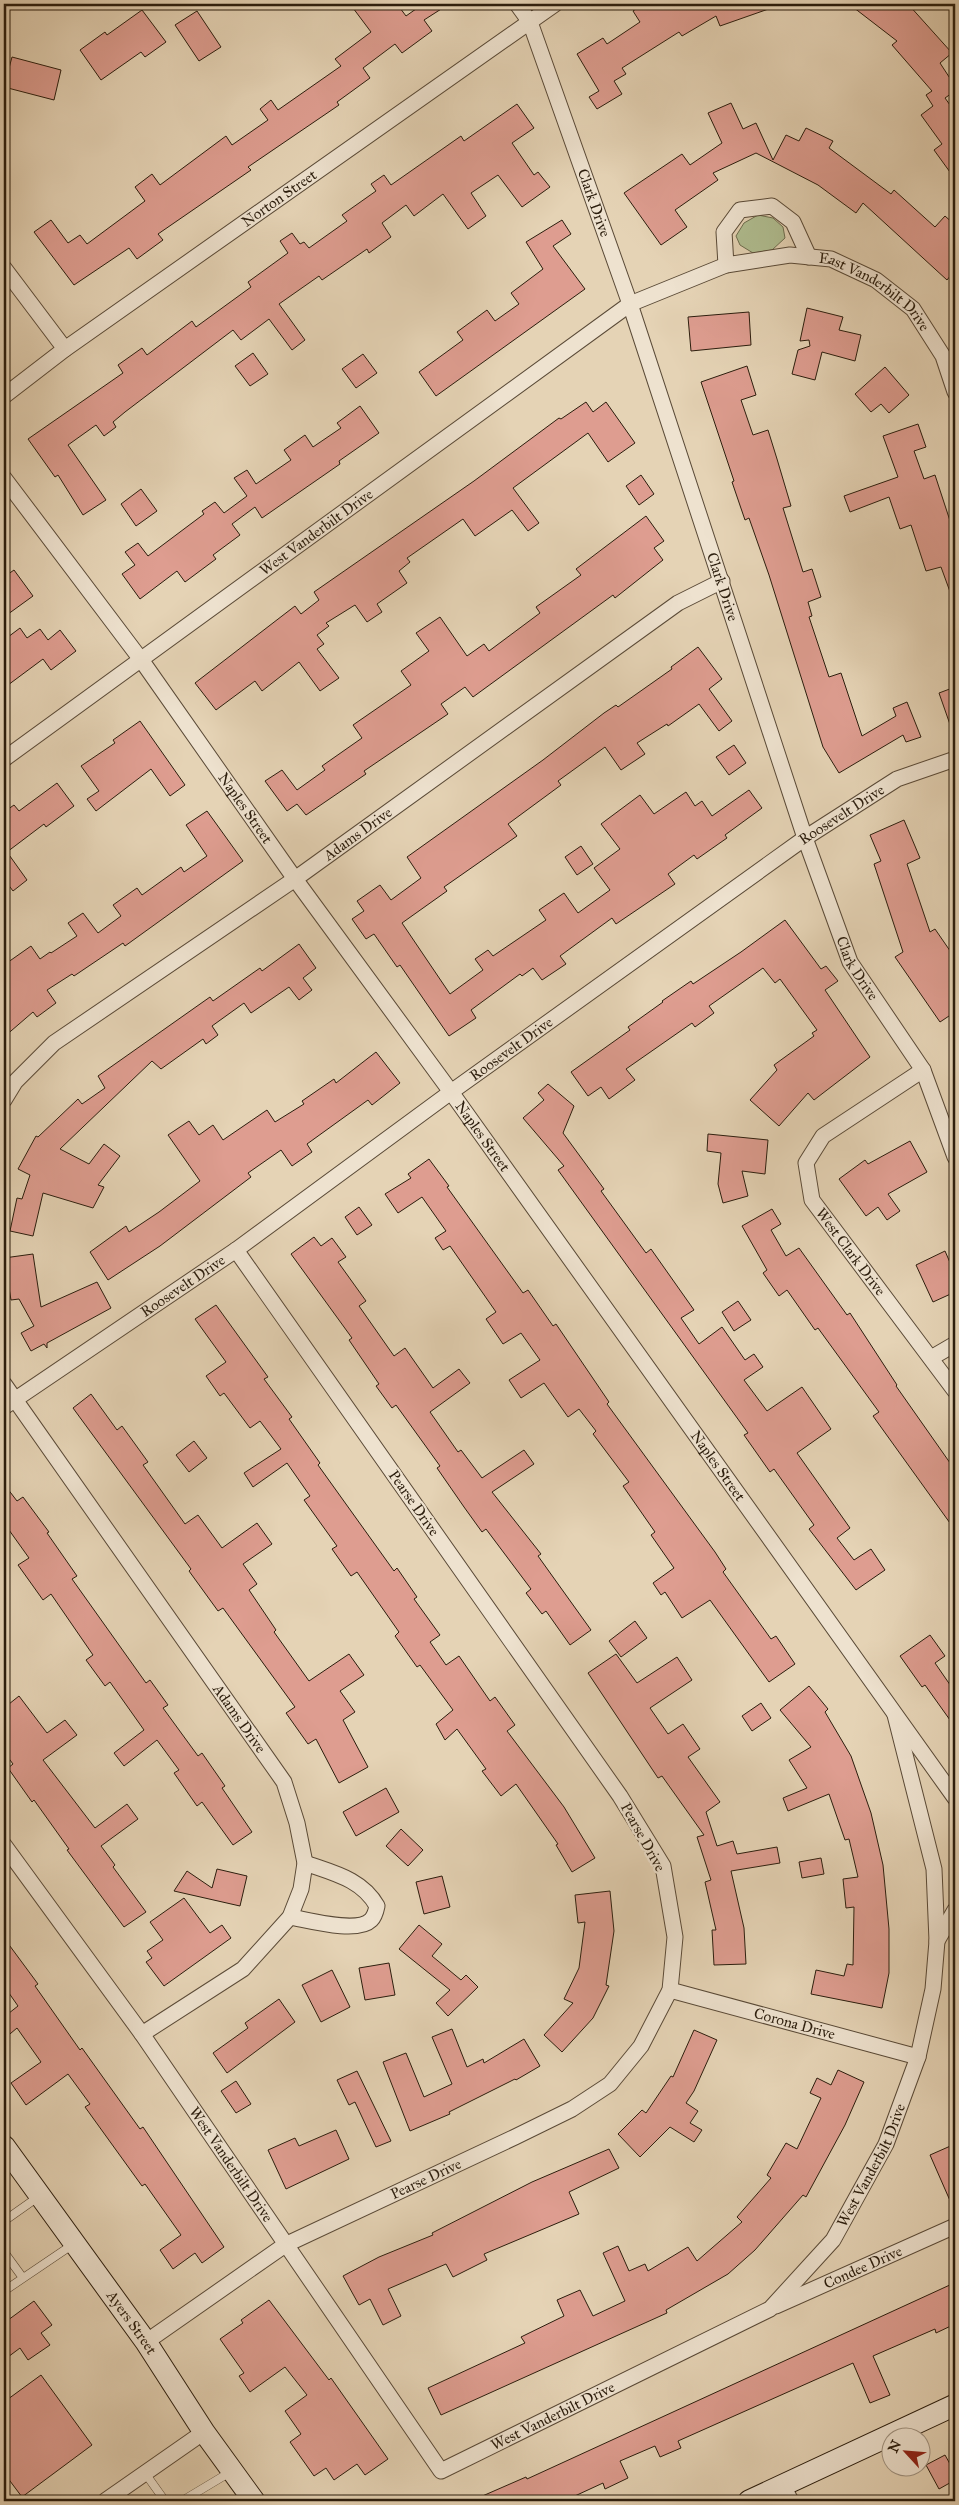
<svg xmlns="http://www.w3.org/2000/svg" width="959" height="2505" font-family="'IM FELL Great Primer',serif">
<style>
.grass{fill:#b0be91;stroke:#6e6e4f}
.building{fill:#de9d90;stroke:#2b1d0d}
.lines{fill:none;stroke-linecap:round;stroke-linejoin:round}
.service-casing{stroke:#5a4a37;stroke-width:9}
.minor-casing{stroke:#5a4a37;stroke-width:17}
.secondary-casing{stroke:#2b1d0d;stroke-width:23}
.service{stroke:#eee2cf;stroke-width:8}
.minor{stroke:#eee2cf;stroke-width:15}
.secondary{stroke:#eee2cf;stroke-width:21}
.labels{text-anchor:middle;stroke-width:4.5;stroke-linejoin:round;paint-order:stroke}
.street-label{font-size:15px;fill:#2b1d0d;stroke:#eee2cf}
</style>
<rect width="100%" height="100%" fill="#e5d3b5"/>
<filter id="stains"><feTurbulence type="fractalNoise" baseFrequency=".004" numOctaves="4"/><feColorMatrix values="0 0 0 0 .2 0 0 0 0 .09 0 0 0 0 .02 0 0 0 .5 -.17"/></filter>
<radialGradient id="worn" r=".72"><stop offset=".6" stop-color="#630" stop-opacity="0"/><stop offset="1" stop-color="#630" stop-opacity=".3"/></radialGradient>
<path class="grass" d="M758 215 773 218 783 227 785 238 772 250 753 253 740 245 736 236 744 223Z"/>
<path class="building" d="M350 4H397L406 16 423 4H449L424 20 432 31 402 53 395 44 363 68 370 78 337 102 339 105 248 167 251 170 158 234 163 240 137 259 129 248 74 285 34 232 51 220 68 243 80 235 87 244 145 201 135 187 152 174 160 185 226 136 232 145 268 120 260 109 271 100 278 110 341 66 335 59 371 32Z
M643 4H777V6L720 26 716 16 682 36 679 32 622 68 626 74 614 81 622 94 597 109 589 97 599 91 577 54 603 38 607 44 640 22 633 11Z
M849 4H908L952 53 940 63 955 86V91L945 98 955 112V179L934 150 942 144 921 115 933 106 926 95 932 91 892 45 897 41Z
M142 10 166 42 145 57 141 52 101 80 80 50 105 32 107 35Z
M197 11 221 47 199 61 175 25Z
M12 57 61 70 54 100 4 87Z
M731 103 743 129 756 123 773 160 786 135 799 141 806 128 833 141 829 148 891 194 894 190 935 227 945 216 955 225V270L947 280 863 203 856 213 818 185 756 153 713 173 718 180 675 210 687 227 661 245 624 193 682 154 690 165 722 143 708 113Z
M517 104 534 128 512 143 534 175 538 172 550 187 522 207 498 175 471 193 486 216 468 229 443 194 414 216 406 205 382 223 391 237 369 253 367 249 322 280 319 276 279 304 305 340 292 350 269 319 241 340 233 330 125 412 113 422 116 427 104 436 96 425 68 445 106 500 83 515 58 475 55 477 28 439 123 373 118 365 142 348 147 355 192 321 196 327 251 287 248 282 288 253 280 241 292 233 300 244 304 242 309 248 347 221 342 215 376 191 371 184 384 175 391 185 461 136 464 141Z
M562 220 571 234 553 246 585 289 436 396 419 372 463 340 457 332 487 310 495 321 519 304 511 293 543 269 526 242Z
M807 308 843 317 839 330 861 335 855 361 822 352 815 380 792 374 798 350 810 346 809 340 800 341Z
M749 312 751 345 691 351 688 317Z
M253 353 268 374 250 386 235 366Z
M363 354 377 373 356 388 342 369Z
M747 366 756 395 741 400 753 435 768 430 777 459 791 506 783 508 803 572 812 569 821 597 808 602 812 616 809 617 829 677 841 673 862 736 896 716 893 708 907 702 921 737 906 742 903 735 839 773 823 747 769 575 749 518 745 520 732 482 734 481 701 382Z
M885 367 909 395 889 413 881 404 871 412 855 394Z
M586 402 593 412 606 402 635 443 608 462 588 433 513 488 539 523 528 531 512 510 475 536 463 519 407 558 410 562 399 571 407 583 377 604 382 612 367 622 355 605 326 623 329 626 317 635 324 644 317 649 339 678 320 691 299 662 262 691 255 681 216 710 195 683 295 606 301 614 319 600 314 592 474 481 559 418 561 419Z
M360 406 379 433 339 461 340 464 262 518 255 507 232 524 240 535 213 555 216 559 185 582 177 571 140 599 122 574 135 565 125 552 138 543 148 556 204 514 202 511 215 502 224 513 247 496 234 478 247 470 256 484 291 460 284 450 305 435 313 447 341 428 337 423Z
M918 424 926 447 914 451 924 479 935 475 955 536V600H953L941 567 926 571 911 525 900 529 889 497 850 512 844 496 898 477 883 436Z
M641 475 654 494 639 505 626 486Z
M141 489 157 511 136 526 121 504Z
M646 516 664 541 654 548 663 560 615 598 613 595 473 697 465 687 441 704 448 714 364 771 366 774 306 815 297 804 287 811 265 781 282 770 297 790 325 770 322 766 362 738 353 725 411 685 401 671 429 651 416 633 440 617 467 656 484 644 489 651 540 613 536 607 581 575 576 569Z
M14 570 33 596 4 617V577Z
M20 628 27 638 40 629 48 640 60 630 76 651 51 670 43 659 4 688V640Z
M698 647 722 679 709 689 732 721 719 731 699 704 668 726 667 724 637 743 645 754 621 770 605 747 558 781 561 785 508 824 517 836 444 887 447 891 402 923 450 994 483 970 475 959 488 950 493 956 546 920 539 910 564 893 578 913 610 890 594 868 620 849 601 824 640 795 654 814 686 792 695 806 702 801 712 816 749 790 762 808 725 835 727 838 697 859 694 855 668 874 675 884 616 924 612 918 560 956 566 964 542 980 533 968 522 976 520 974 471 1010 476 1018 449 1036 400 965 397 967 374 934 366 939 352 919 364 911 357 901 380 885 391 900 421 878 407 857 543 760 604 713 616 705 618 707 672 669 671 667Z
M955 687V733H953L939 693Z
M140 721 185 785 170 796 151 769 96 811 87 799 99 791 81 766 115 743 113 740Z
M734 745 746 763 729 775 716 757Z
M57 783 74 806 46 827 44 824 7 852 27 880 13 891 4 879V812L14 805 19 811Z
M207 811 243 861 125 946 123 943 74 976 72 974 47 990 56 1003 37 1017 33 1012 4 1037V965L31 946 40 959 50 952 51 953 77 936 68 923 83 913 98 933 121 916 113 905 137 888 142 895 181 867 184 872 207 856 186 825Z
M904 820 920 858 907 864 930 932 935 929 955 958V1012L940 1022 895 957 903 952 874 864 881 861 870 835Z
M581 846 593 864 577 875 565 857Z
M785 920 821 969 826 966 838 981 825 990 870 1057 814 1100 808 1093 779 1126 750 1100 777 1070 774 1065 814 1036 812 1033 817 1030 780 979 775 983 763 968 709 1006 714 1013 695 1027 692 1023 626 1069 635 1080 609 1099 601 1087 588 1096 571 1072 630 1030 628 1027 663 1002 662 1001 691 981 693 984 741 952Z
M299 944 316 968 303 978 312 990 299 1000 289 987 251 1013 244 1003 212 1026 218 1035 206 1044 203 1039 161 1069 152 1061 60 1149 89 1164 104 1144 120 1156 98 1185 104 1187 93 1208 43 1193 33 1236 10 1231 17 1198 22 1199 30 1175 18 1169 36 1136 38 1137 78 1099 82 1104 105 1088 98 1076 210 997 213 1001 260 968 262 971Z
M376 1052 400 1083 372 1105 368 1100 307 1144 312 1152 292 1166 281 1150 248 1173 251 1177 160 1246 108 1280 90 1252 126 1226 129 1232 159 1212 200 1181 168 1135 189 1121 199 1135 213 1125 223 1140 267 1110 275 1122 304 1104 302 1101 334 1079 336 1083Z
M548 1084 574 1106 563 1133 604 1189 601 1191 646 1253 651 1249 694 1310 681 1318 699 1344 722 1327 745 1360 754 1354 763 1367 744 1380 767 1411 802 1387 831 1429 797 1453 850 1528 837 1538 854 1560 871 1549 885 1570 856 1590 809 1529 814 1525 774 1469 770 1472 744 1435 748 1433 558 1170 564 1166 523 1118 544 1100 538 1093Z
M708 1134 768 1140 765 1174 742 1171 748 1196 723 1203 718 1184 721 1153 707 1151Z
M910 1141 927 1172 888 1194 900 1211 887 1220 878 1207 866 1216 839 1179 865 1160 868 1164Z
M429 1159 449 1186 447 1187 523 1293 528 1290 553 1326 556 1324 609 1402 607 1404 715 1552 726 1569 723 1572 771 1639 776 1636 795 1664 769 1682 710 1600 682 1618 665 1592 661 1595 653 1583 674 1568 651 1535 655 1532 623 1486 629 1482 593 1434 596 1431 579 1409 568 1417 544 1383 521 1398 509 1380 540 1360 521 1333 503 1344 486 1319 496 1312 450 1246 443 1250 435 1238 446 1231 422 1197 398 1213 385 1194 411 1178 408 1174Z
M359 1207 372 1225 357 1235 345 1217Z
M772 1209 781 1224 771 1230 786 1256 799 1248 847 1315 850 1313 897 1385 896 1386 955 1470V1530L873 1416 879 1412 818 1328 815 1330 787 1290 779 1296 763 1273 767 1270 742 1226Z
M314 1237 321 1246 332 1238 346 1257 338 1262 366 1301 359 1306 394 1356 405 1348 433 1388 459 1369 470 1383 430 1412 458 1452 461 1450 482 1478 524 1450 534 1464 492 1492 541 1554 538 1556 591 1630 570 1645 546 1611 542 1614 526 1593 531 1589 486 1529 482 1532 464 1507 437 1468 440 1466 396 1405 392 1408 376 1386 379 1384 349 1340 352 1338 291 1254Z
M945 1251 955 1274V1292L933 1302 916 1265Z
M33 1254 41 1307 97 1282 111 1308 47 1343V1348L44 1344 31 1351 21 1333 34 1326 19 1299 11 1300 4 1258Z
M738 1301 751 1320 734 1331 722 1312Z
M216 1305 268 1377 264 1379 292 1417 289 1419 320 1463 318 1465 394 1571 397 1568 417 1597 414 1599 440 1635 430 1642 446 1665 459 1656 490 1701 495 1697 515 1725 507 1731 564 1807 595 1858 572 1872 556 1845 558 1844 516 1784 501 1796 482 1771 486 1769 457 1729 445 1740 436 1724 453 1710 420 1665 417 1667 395 1636 399 1632 357 1572 351 1576 332 1549 337 1546 304 1500 310 1496 287 1463 253 1487 244 1473 281 1449 260 1421 250 1428 224 1393 220 1396 206 1376 226 1362 195 1319Z
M91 1394 117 1430 122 1426 148 1462 143 1465 185 1524 198 1515 222 1548 257 1523 272 1544 243 1564 257 1584 249 1590 276 1630 274 1632 309 1681 349 1654 364 1675 340 1691 355 1712 343 1720 368 1767 339 1783 316 1739 308 1744 286 1713 295 1707 223 1608 218 1611 189 1571 191 1569 73 1408Z
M194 1441 207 1458 189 1472 176 1455Z
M4 1484 17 1501 23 1497 49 1532 47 1533 77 1576 72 1579 146 1683 150 1680 168 1705 163 1708 198 1756 202 1753 225 1786 222 1788 252 1832 233 1845 202 1802 197 1806 174 1773 179 1770 157 1740 124 1766 114 1753 144 1730 110 1682 105 1686 86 1660 93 1655 51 1594 43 1600 18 1565 29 1558 4 1523Z
M635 1621 647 1638 621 1657 609 1641Z
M930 1635 945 1656 935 1663 955 1692V1727L925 1685 922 1687 900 1656Z
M616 1654 637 1683 677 1657 692 1680 650 1708 668 1734 683 1724 700 1749 688 1757 720 1802 706 1812 717 1846 733 1841 737 1854 777 1847 780 1863 731 1871 744 1928 746 1964 714 1965 712 1930H716L705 1882 711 1880 697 1837 704 1835 662 1776 658 1778 588 1673Z
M809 1686 828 1709 825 1712 851 1756 871 1813 883 1865 889 1929V1973L882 2008 811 1994 816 1970 844 1976 847 1964 853 1965 854 1907 846 1908 843 1879 858 1877 849 1839 845 1840 829 1794 788 1811 783 1798 807 1788 789 1760 811 1747 780 1710Z
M19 1696 47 1733 65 1720 77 1735 43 1760 95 1828 127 1804 138 1819 101 1846 115 1865 113 1867 146 1912 124 1927 67 1850 69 1849 34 1800 32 1802 8 1768 13 1764 4 1752V1708Z
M761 1703 771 1718 752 1731 742 1716Z
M386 1788 399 1812 356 1836 343 1812Z
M401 1829 423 1850 408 1866 386 1846Z
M821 1858 824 1874 802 1878 799 1862Z
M217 1869 247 1876 240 1906 174 1891 187 1871 212 1888Z
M442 1876 450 1907 424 1914 416 1882Z
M610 1891 614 1931 606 1985 609 1986 593 2018 562 2052 544 2035 573 2003 564 1999 579 1968 585 1922 578 1923 575 1895Z
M184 1898 210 1933 222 1925 231 1938 164 1986 146 1962 152 1958 147 1951 163 1940 150 1922Z
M419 1925 442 1944 432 1956 461 1980 466 1975 478 1987 448 2016 436 2003 450 1990 399 1949Z
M4 1938 38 1984 35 1986 80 2050 82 2048 140 2129 143 2127 224 2247 202 2263 195 2253 173 2269 160 2250 181 2235 145 2184 142 2186 85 2107 90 2104 68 2074 26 2105 11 2083 41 2062 17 2028 4 2039V2017L18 2006 4 1986Z
M389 1963 395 1995 365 2000 359 1968Z
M332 1970 350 2007 321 2022 302 1985Z
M279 1999 295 2022 227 2073 213 2053 248 2028 245 2023Z
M452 2029 467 2067 483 2059 484 2063 524 2039 540 2066 516 2080 515 2079 449 2112 450 2114 410 2131 383 2062 406 2053 424 2097 452 2084 432 2037Z
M694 2030 717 2040 694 2091 686 2103 698 2111 690 2123 702 2130 694 2142 670 2127 640 2157 618 2134 642 2110 646 2113 671 2076 673 2077Z
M838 2070 864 2082 845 2125 806 2197 803 2195 755 2250 728 2274 666 2310 667 2313 441 2415 428 2388 525 2343 521 2337 564 2316 557 2300 580 2290 593 2316 625 2301 603 2253 618 2246 629 2271 645 2264 648 2271 688 2247 697 2261 742 2222 737 2217 771 2178 767 2175 786 2143 797 2149 821 2098 810 2093 817 2078 831 2085Z
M357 2071 391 2141 376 2147 355 2102 349 2105 337 2080Z
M236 2081 251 2104 236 2113 221 2091Z
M336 2130 349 2159 286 2189 268 2150 295 2138 299 2146Z
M955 2144V2212L930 2155Z
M609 2149 619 2168 569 2192 579 2214 484 2254 487 2260 453 2277 446 2264 388 2289 401 2316 383 2325 370 2299 359 2305 343 2276 379 2257 433 2235 432 2233 532 2182Z
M952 2284 955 2291V2324L936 2333 935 2329 873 2356 890 2395 870 2403 853 2363 678 2441 681 2448 660 2457 655 2446 620 2461 628 2478 605 2489 603 2483 564 2501H471L526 2477 527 2479Z
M269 2300 329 2380 331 2378 388 2459 365 2475 357 2464 334 2480 326 2468 314 2476 290 2442 301 2434 285 2411 307 2395 285 2367 250 2392 239 2376 244 2373 220 2339 243 2323 241 2320Z
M34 2301 52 2325 41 2333 50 2345 28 2360 20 2348 4 2360V2323Z
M41 2375 92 2445 22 2497 4 2473V2402Z
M945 2455 955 2473V2480L939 2489 926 2465Z"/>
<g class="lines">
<defs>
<path id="service" d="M4 2221 38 2197
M4 2252 23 2278
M4 2291 72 2245
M145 2473 165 2501
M182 2501 232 2471"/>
<g id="minor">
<path id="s1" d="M517 4 530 22 630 304 805 838 850 962 923 1070 955 1157"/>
<path d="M726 265 724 232 740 210 772 206 793 222 809 257"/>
<path d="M4 268 65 349"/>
<path id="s2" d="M4 396 65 349 555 4"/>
<path id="s3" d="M4 478 142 661 295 879 451 1092 955 1798"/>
<path id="s4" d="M4 759 630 304 726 265 790 255 831 259 876 280 913 309 943 356 955 392"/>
<path id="s5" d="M923 1070 823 1136 806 1163 812 1200 955 1391"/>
<path id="s6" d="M4 1100 15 1082 54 1043 295 879 678 603 722 581"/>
<path d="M931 1358 955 1344"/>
<path id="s7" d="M4 1384 284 1782 297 1823 305 1863 301 1889 290 1917 243 1969 142 2034"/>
<path id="s8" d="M4 1407 236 1250 451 1092 805 838 897 779 955 759"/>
<path id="s9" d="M4 1845 142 2034 441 2471 770 2309 833 2240 886 2144 918 2057 933 1989 937 1941 934 1869 895 1715"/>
<path d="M290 1917C308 1920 357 1934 371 1920 374 1917 376 1911 377 1906 362 1879 333 1873 305 1863"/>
<path d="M937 1941 955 1910"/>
<path id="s10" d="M670 1990 918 2057"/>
<path id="s11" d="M776 2306 955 2226"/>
<path id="s12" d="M146 2342 285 2245 515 2137 572 2109 610 2084 641 2046 670 1990 675 1937 663 1866 620 1796 236 1250"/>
<path d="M783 2486 791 2501"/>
<path d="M105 2501 204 2432"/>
</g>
<g id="secondary">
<path id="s13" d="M4 2146 146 2342 204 2432 254 2501"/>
<path d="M749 2501 955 2405"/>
</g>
</defs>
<use href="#service" class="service-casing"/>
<use href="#minor" class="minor-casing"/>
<use href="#secondary" class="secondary-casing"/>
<use href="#service" class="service"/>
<use href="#minor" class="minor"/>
<use href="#secondary" class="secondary"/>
</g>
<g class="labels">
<g class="street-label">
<text dy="5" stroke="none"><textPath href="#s2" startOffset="339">Norton Street</textPath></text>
<text dy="5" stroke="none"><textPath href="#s1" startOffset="214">Clark Drive</textPath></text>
<text dy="5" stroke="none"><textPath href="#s4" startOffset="1038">East Vanderbilt Drive</textPath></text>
<text dy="5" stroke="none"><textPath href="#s4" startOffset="386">West Vanderbilt Drive</textPath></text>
<text dy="5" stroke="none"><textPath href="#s1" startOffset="619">Clark Drive</textPath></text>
<text dy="5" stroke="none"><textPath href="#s3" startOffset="409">Naples Street</textPath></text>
<text dy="5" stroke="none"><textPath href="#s8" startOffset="1026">Roosevelt Drive</textPath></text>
<text dy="5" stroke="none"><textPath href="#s6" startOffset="445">Adams Drive</textPath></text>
<text dy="5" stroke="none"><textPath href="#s1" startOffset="1024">Clark Drive</textPath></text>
<text dy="5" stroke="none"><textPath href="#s8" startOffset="621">Roosevelt Drive</textPath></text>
<text dy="5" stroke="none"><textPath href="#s3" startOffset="814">Naples Street</textPath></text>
<text dy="5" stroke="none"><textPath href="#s5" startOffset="254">West Clark Drive</textPath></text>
<text dy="5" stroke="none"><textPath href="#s8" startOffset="216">Roosevelt Drive</textPath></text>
<text dy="5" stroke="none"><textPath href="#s3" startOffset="1219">Naples Street</textPath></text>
<text transform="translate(414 1503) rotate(55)" y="5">Pearse Drive</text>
<text dy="5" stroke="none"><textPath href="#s7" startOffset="409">Adams Drive</textPath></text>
<text transform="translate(643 1837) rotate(61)" y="5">Pearse Drive</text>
<text dy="5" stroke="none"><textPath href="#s10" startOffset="129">Corona Drive</textPath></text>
<text dy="5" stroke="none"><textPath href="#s9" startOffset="392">West Vanderbilt Drive</textPath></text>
<text dy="5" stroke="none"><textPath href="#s9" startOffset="1308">West Vanderbilt Drive</textPath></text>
<text dy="5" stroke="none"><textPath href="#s12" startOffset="325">Pearse Drive</textPath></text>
<text dy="5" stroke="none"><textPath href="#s11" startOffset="95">Condee Drive</textPath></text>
<text dy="5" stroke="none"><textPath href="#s13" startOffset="218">Ayers Street</textPath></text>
<text dy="5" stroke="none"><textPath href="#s9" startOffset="888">West Vanderbilt Drive</textPath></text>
</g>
</g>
<rect width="959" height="2505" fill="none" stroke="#e5d3b5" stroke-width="20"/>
<rect x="5" y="5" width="949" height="2495" fill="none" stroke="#2b1d0d" stroke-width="2.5"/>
<rect x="10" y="10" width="939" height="2485" fill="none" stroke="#2b1d0d"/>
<g transform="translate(906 2452) rotate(296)"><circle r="24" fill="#eee2cf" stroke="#a09381"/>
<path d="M0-4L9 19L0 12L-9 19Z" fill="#8f2418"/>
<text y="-8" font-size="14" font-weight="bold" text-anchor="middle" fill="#2b1d0d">N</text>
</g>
<rect width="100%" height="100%" filter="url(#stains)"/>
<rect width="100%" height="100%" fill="url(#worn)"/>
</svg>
